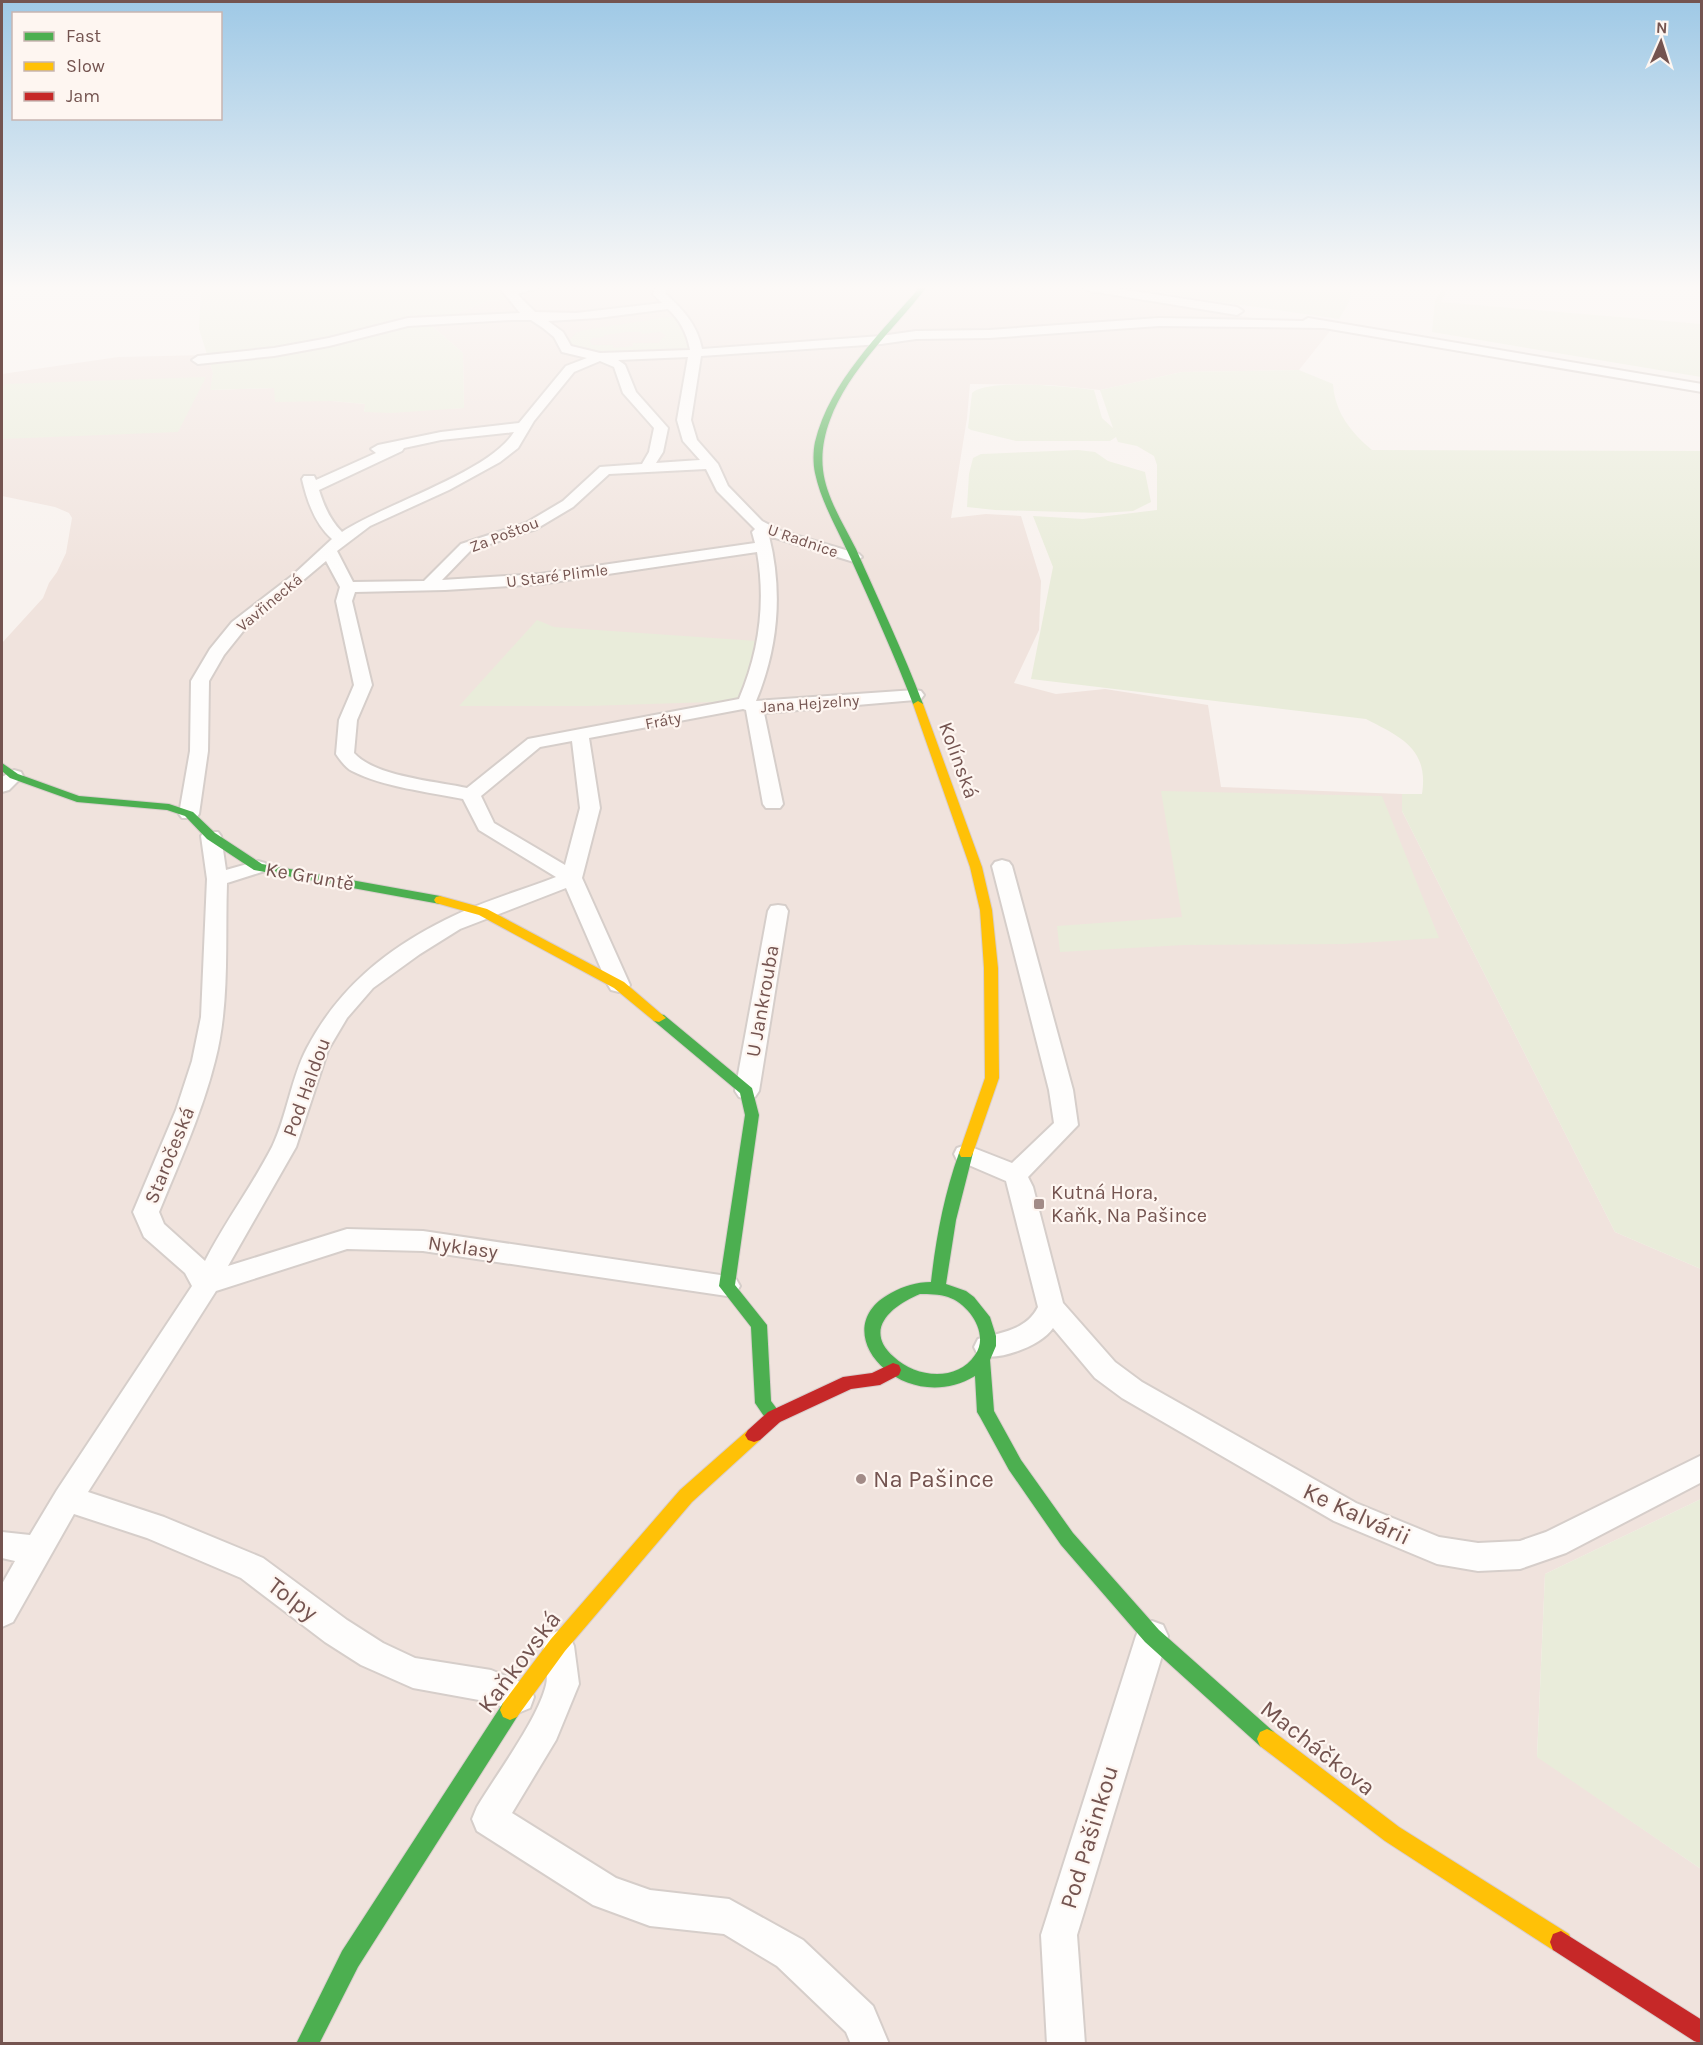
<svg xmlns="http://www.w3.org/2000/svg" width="1703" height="2045" font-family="Karla,sans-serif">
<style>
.residential{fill:#f0e3dd}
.green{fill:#e9ecda;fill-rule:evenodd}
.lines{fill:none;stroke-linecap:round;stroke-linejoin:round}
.street-casing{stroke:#d6ceca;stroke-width:4}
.fast-casing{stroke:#d9cecc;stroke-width:2}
.slow-casing{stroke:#d9cecc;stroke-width:2}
.jam-casing{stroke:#d9cecc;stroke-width:2}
.street{fill:#fefdfc;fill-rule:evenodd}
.fast{fill:#4caf50;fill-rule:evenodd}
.slow{fill:#ffc107;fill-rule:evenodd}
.jam{fill:#c62828;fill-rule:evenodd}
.poi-dot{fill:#a28b87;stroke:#fef6f1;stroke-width:2}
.labels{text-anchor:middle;stroke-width:4.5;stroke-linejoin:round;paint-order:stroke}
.far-street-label{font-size:16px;fill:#745450;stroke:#fef6f1}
.street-label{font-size:20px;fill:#745450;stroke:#fef6f1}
.poi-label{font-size:20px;fill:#745450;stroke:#fef6f1;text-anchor:start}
.near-poi-label{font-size:24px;fill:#745450;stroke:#fef6f1;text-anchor:start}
.near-street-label{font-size:24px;fill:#745450;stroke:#fef6f1}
</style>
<rect width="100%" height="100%" fill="#f8f2ee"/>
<path class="residential" d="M502 288H1072L1330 331 1299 370 1182 372 1100 390 1050 385 970 384 967 418 951 518 986 514 1021 516 1041 581 1039 630 1014 683 1056 694 1105 689 1208 705 1221 787 1402 794V811L1615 1232 1701 1269V1499L1545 1574 1537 1756 1701 1869V2043H2V643L43 598 49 583 57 572 66 553 72 518 69 513 55 507 2 496V374L118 357 207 355 213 373 211 390 274 388 332 401 366 404 364 411 464 408 463 353 431 325 487 301 513 299Z"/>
<path class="green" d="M201 288H503L514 299 487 301 431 325 463 353 464 408 391 413 364 412 365 404 332 401 275 402 274 388 210 390 213 373 199 329Z
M1131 288H1352L1349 302 1339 319 1186 297 1158 290 1154 295 1128 291Z
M1443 288H1448L1441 302 1701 324V377L1432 332 1435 301Z
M676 316 689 345 686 352 591 353 570 347V340L576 333 584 330ZM628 332H641L642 334 661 332 666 336 661 339 659 343H632L633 346 613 348V345H592L590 341 592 338 604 337V335Z
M1299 370 1333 384C1335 413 1351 432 1372 450L1701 451V1269L1615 1232 1402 811V794H1422C1429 749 1401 737 1366 719L1031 679 1053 567 1033 516 1083 519 1157 510V465L1154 456 1137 446 1118 442 1116 437 1110 441H1016L971 430 968 428 972 393C989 378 1070 387 1094 390L1102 418 1113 428 1100 390 1182 372Z
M206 377 178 432 2 439V389L5 384Z
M1078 450 1095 452 1108 461 1145 472 1151 502 1133 511 1101 513 995 510 967 507 969 474 973 458 981 454Z
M537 620 554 627 770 642 743 701 588 706H459Z
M1161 791 1382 796 1439 938 1344 944 1184 945 1060 952 1057 926 1182 917Z
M1701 1499V1869L1537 1757 1545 1574Z"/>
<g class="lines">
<defs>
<path id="street" d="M500 288H538L517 294 535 312 576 313 662 303 653 294 655 288H667L665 293C683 310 697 324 702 349L881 336 916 331 989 330 1159 318 1303 321 1308 318 1702 384V392L1324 328 1159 326 989 338 916 339 881 344 701 356 691 420 697 440 718 464 728 486 762 521 781 531 859 554 862 557 854 562 769 536C783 592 778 648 756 701L915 690 921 691 924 695 921 699 915 700 764 713 783 804 780 808H766L763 804 746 710 743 709 589 738 600 808 582 878 630 985 627 990 619 992 611 990 608 985 566 888 460 929 420 954 373 988 347 1018 328 1050 296 1147 228 1266 347 1229 423 1231 727 1276 736 1279 740 1286 736 1293 727 1296 423 1251 347 1249 216 1291 88 1492 164 1517 263 1558 347 1620 383 1643 415 1658 491 1670 530 1686 534 1697 530 1708 518 1713 490 1702 413 1688 361 1665 325 1642 241 1578 147 1538 74 1514 13 1622 2 1627V1584L15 1561 2 1558V1532L30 1535 57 1490 192 1286 185 1273 144 1237 133 1212 176 1110 192 1061 201 1017 207 879 201 836 204 832H218L221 836 226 870 258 861 265 863 268 867 265 871 227 883C225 941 230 1004 215 1061 202 1113 179 1163 159 1212L164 1224 205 1261C225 1222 252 1186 272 1147 287 1116 291 1078 307 1048 338 989 385 950 445 920 480 902 520 891 556 877L479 830 463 799C429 792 383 787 352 771 346 768 340 760 336 754L339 720 354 685 336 601 340 587 326 561 244 630 224 655 209 681 208 751 199 814 196 818H182L179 814 190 751 191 681 210 649 232 622 293 575 332 539C315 524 307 501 302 479L304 476H314L316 480 376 453 371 449 378 445 441 432 519 423 566 366 587 358 562 352 554 337 543 328 531 320H512L408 326 329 346 274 356 198 364 192 360 198 356 274 348 329 338 408 318 520 313ZM668 309C680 320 687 333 690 350L600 353 571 346 563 332 548 321 598 318ZM688 357 677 420 683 441 700 460 656 463 663 452 668 428 636 392 625 365 618 360ZM600 361 614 367 623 393 654 428 649 452 642 464 600 467 563 501 526 523 461 544 424 581 353 582 337 551 370 526 449 490 500 462 518 448 534 421 574 372ZM514 432C490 472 384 504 342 532 330 520 324 506 319 490L402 451 404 448 441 440ZM706 469 717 491 755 529 752 532 755 543 540 574 442 580 471 550 536 529 573 507 609 474ZM757 552C766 603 759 652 739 699L528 739 467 788C435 781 376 777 354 753L357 720 372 685 352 601 355 592 445 590 540 584ZM572 741 580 808 565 865 494 823 481 796 540 747Z
M1084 288H1114L1237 307 1243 311 1237 315 1090 291Z
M14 770 21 772 23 776 9 790 2 792V777Z
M1002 860 1009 862 1012 866 1073 1090 1078 1125 1028 1177 1033 1187 1063 1303 1115 1362 1142 1382 1356 1503 1439 1537 1478 1543 1520 1541 1546 1532 1702 1455V1482L1566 1553 1520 1569 1478 1571 1437 1564 1334 1521 1122 1398 1095 1378 1053 1328C1041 1346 998 1362 978 1355L974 1347 978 1339C1000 1332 1026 1331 1038 1307L1006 1181 957 1160 954 1154 957 1148 966 1145 1012 1163 1054 1123 1049 1090 992 866 995 862Z
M778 905 785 906 788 911 759 1091 755 1097 747 1099 739 1097 735 1091 768 911 771 906Z
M1152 1621 1163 1625 1168 1636 1077 1935 1085 2044H1047L1041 1935 1136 1636 1141 1625Z
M558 1631 569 1635 574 1646 579 1684 556 1740 512 1813 616 1878 650 1890 729 1899 803 1940 873 2006 889 2044H851L846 2032 777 1966 724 1934 650 1926 593 1905 477 1831 472 1819 477 1807C496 1775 538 1719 546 1685 550 1668 538 1654 547 1635Z"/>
<path id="fast" d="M919 288H926C893 330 849 369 830 420 824 436 821 453 823 470 826 497 844 525 856 549 879 601 903 651 923 704L918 707 913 704C894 654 872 606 850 557 838 530 821 502 815 473 813 464 813 451 815 442 830 381 880 334 919 288Z
M2 763 18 774 79 796 169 804 193 812 215 833 262 864 440 896 446 900 440 904 254 870 207 839 185 816 167 810 77 802 10 778 2 771Z
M659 1014 664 1015 752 1088 759 1115 735 1285 767 1325 771 1401 783 1417 780 1422 774 1424 768 1422 755 1403 751 1327 719 1286 745 1115 740 1093 654 1021 652 1018Z
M966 1148 971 1149 973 1153 956 1220 946 1284 966 1291 974 1297 990 1317 996 1336V1346L990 1360 994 1411 1021 1460 1073 1533 1159 1630 1274 1732 1277 1739 1274 1746 1267 1749 1260 1746 1145 1642 1061 1545 1009 1470 980 1417 977 1412 975 1376C903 1419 821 1330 891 1293 904 1286 916 1282 931 1282 936 1238 944 1195 959 1153L961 1149ZM920 1294C929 1294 939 1294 948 1297 969 1304 990 1334 975 1355 956 1383 915 1377 894 1357 862 1329 893 1305 920 1294Z
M510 1700 517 1703 520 1710 517 1717 358 1967 319 2044H296L342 1951 503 1703Z"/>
<path id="slow" d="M918 701 923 704 982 867 992 910 998 968 999 1078 973 1153 971 1157H961L959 1153 985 1078 984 968 980 910 970 867 913 704Z
M440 896 487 909 624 982 666 1018 659 1022 654 1021 614 988 479 915 436 903 434 900 436 897Z
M754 1428 760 1430 763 1435 760 1440 692 1502 565 1651 517 1717 510 1720 503 1717 500 1710 503 1703 551 1639 680 1490 748 1430Z
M1267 1729 1274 1732 1399 1827 1569 1934 1572 1942 1569 1950 1561 1953 1553 1950 1385 1841 1260 1746 1257 1739 1260 1732Z"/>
<path id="jam" d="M893 1363 899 1365 901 1370 899 1375 880 1385 851 1389 780 1422 760 1440 754 1442 748 1440 745 1435 748 1430 768 1412 843 1377 872 1373Z
M1561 1931 1702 2020V2044L1694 2041 1553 1950 1550 1942 1553 1934Z"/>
</defs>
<use href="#street" class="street-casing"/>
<use href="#fast" class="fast-casing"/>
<use href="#slow" class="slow-casing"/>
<use href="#jam" class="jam-casing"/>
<use href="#street" class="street"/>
<use href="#fast" class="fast"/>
<use href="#slow" class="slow"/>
<use href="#jam" class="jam"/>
</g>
<linearGradient id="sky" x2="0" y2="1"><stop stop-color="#9fc9e6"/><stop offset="0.5" stop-color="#fcf9f7"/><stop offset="1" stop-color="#fcf9f7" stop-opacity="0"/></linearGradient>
<rect width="1703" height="575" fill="url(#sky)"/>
<g class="poi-dot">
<rect x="1033" y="1198" width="12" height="12" rx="3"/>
<circle cx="861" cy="1479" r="6"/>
</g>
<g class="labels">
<g class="far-street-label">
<text transform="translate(504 534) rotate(-21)" y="6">Za Poštou</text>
<text transform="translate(803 540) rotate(19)" y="6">U Radnice</text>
<text transform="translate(557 575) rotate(-7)" y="6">U Staré Plimle</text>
<text transform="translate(269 602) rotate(-40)" y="6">Vavřinecká</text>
<text transform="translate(810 703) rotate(-4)" y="6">Jana Hejzelny</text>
<text transform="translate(663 720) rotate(-11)" y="6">Fráty</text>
</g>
<g class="street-label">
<text transform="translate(959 760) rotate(70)" y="7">Kolínská</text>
<text transform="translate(310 876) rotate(10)" y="7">Ke Gruntě</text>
<text transform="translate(762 1001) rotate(-80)" y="7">U Jankrouba</text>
<text transform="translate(306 1087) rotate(-70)" y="7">Pod Haldou</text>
<text transform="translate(169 1155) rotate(-68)" y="7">Staročeská</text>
<text transform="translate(463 1247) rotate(8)" y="7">Nyklasy</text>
</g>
<g class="poi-label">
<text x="1051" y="1199">Kutná Hora,<tspan x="1051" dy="23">Kaňk, Na Pašince</tspan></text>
</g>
<g class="near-poi-label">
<text x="873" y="1487">Na Pašince</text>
</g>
<g class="near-street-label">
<text transform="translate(1357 1514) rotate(25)" y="8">Ke Kalvárii</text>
<text transform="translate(293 1599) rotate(37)" y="8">Tolpy</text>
<text transform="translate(519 1662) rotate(-53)" y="8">Kaňkovská</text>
<text transform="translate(1318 1748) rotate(38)" y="8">Macháčkova</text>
<text transform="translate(1089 1837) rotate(-73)" y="8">Pod Pašinkou</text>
</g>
</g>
<rect width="1703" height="2045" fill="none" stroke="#745450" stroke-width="6"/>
<rect x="12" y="12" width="210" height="108" fill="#fef6f1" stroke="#c7b5b1" stroke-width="1.5"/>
<rect x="24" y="32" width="30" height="9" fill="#4caf50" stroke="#c7b5b1" stroke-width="1.5"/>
<text x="66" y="42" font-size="18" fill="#745450">Fast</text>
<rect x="24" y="62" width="30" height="9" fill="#ffc107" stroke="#c7b5b1" stroke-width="1.5"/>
<text x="66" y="72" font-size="18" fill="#745450">Slow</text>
<rect x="24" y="92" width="30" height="9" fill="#c62828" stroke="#c7b5b1" stroke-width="1.5"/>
<text x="66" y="102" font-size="18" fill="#745450">Jam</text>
<g transform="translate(1661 42) rotate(3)" stroke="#fef6f1" stroke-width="4.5" paint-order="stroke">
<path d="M0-4.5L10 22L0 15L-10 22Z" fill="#745450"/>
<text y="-9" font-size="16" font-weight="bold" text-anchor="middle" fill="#745450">N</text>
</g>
</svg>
